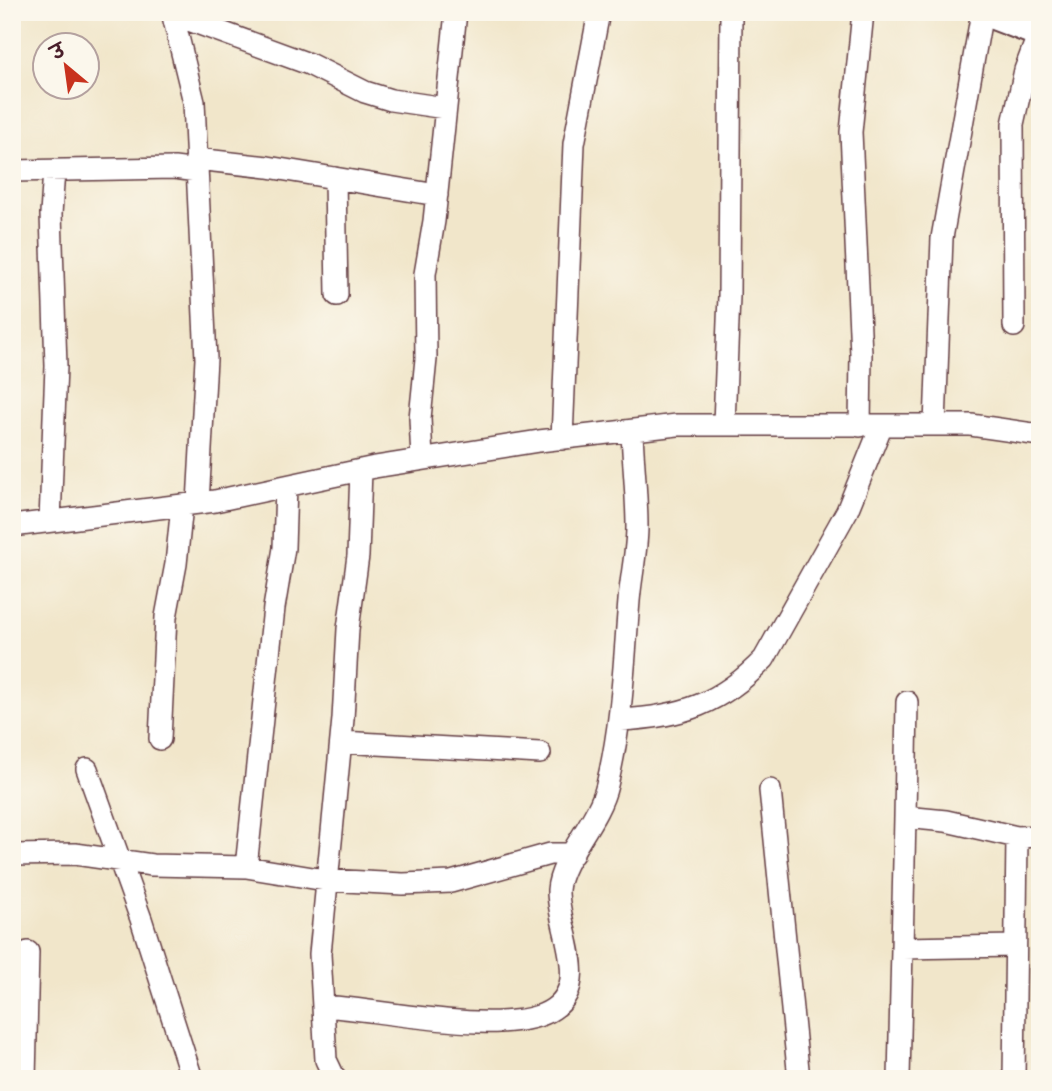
<svg xmlns="http://www.w3.org/2000/svg" width="1052" height="1091" font-family="'Indie Flower','Playpen Sans Deva',sans-serif">
<style>
.lines{fill:none;stroke-linecap:round;stroke-linejoin:round}
.minor-casing{stroke:#633d43;stroke-width:24}
.tertiary-casing{stroke:#633d43;stroke-width:30}
.minor{stroke:#fff;stroke-width:21}
.tertiary{stroke:#fff;stroke-width:26}
</style>
<rect width="100%" height="100%" fill="#fbf7ec"/>
<filter id="ink" filterUnits="userSpaceOnUse"><feTurbulence type="fractalNoise" baseFrequency=".0143" numOctaves="2"/><feDisplacementMap in="SourceGraphic" scale="14" xChannelSelector="R" yChannelSelector="G"/><feConvolveMatrix kernelMatrix="1 2 1 2 8 2 1 2 1" color-interpolation-filters="sRGB"/></filter>
<filter id="wash" filterUnits="userSpaceOnUse"><feTurbulence type="fractalNoise" baseFrequency=".00686" numOctaves="4" result="noise"/><feDisplacementMap in="SourceGraphic" scale="28" xChannelSelector="R" yChannelSelector="G"/><feGaussianBlur stdDeviation="1.57" result="paint"/><feColorMatrix in="noise" values="0 0 0 0 0 0 0 0 0 0 0 0 0 0 0 0 0 1.4 0 .05"/><feComposite in="paint" operator="in"/></filter>
<g filter="url(#wash)">
<rect width="100%" height="100%" fill="#f1e6ca"/>
</g>
<g filter="url(#ink)">
<g class="lines">
<defs>
<path id="minor" d="M172 12 194 102 206 359 198 503
M172 14 309 64 365 92 391 100 445 108
M196 159 268 167 437 195
M12 171 174 168 197 171
M335 178 337 295
M1014 326 1013 124 1025 70 1039 33
M724 424 729 296 731 12
M935 425 942 238 982 12
M860 426 861 354 851 132 863 12
M562 439 574 144 599 12
M422 459 420 418 426 359 425 274 434 221 456 12
M50 521 56 366 51 214 54 170
M12 526 215 501 375 467 539 441 677 425H971L1040 435
M620 720C681 717 721 704 764 659L847 511 881 427
M160 739 166 617 176 564 182 505
M341 742 540 753
M87 769 141 919 192 1079
M770 790 799 1079
M905 817 907 702
M12 855 75 854 152 865 246 867 325 880 403 884 451 882 550 854H573
M246 867 274 608 284 548 286 486
M902 948 1015 946
M323 1006C378 1009 510 1039 553 1009 592 983 557 927 558 890 560 859 599 821 607 785 622 724 624 663 629 601 631 576 637 551 637 527 637 495 633 463 632 431
M25 1079 28 952
M335 1079 326 1060 320 954 343 719 348 629 358 556 361 470
M899 1079 905 817 946 821 1017 837
M1014 1079 1017 837 1040 836"/>
<path id="tertiary" d="M983 12 1040 34"/>
</defs>
<use href="#minor" class="minor-casing"/>
<use href="#tertiary" class="tertiary-casing"/>
<use href="#minor" class="minor"/>
<use href="#tertiary" class="tertiary"/>
</g>
</g>
<rect width="1052" height="1091" fill="none" stroke="#fbf7ec" stroke-width="42"/>
<g transform="translate(66 66) rotate(331)"><circle r="33" fill="#fbf7ec" stroke="#b4a19f" stroke-width="2"/>
<path d="M0-5L12 26L0 18L-12 26Z" fill="#c8321e"/>
<text y="-10" font-size="19" font-weight="bold" text-anchor="middle" fill="#4a1f2b">उ</text>
</g>
</svg>
